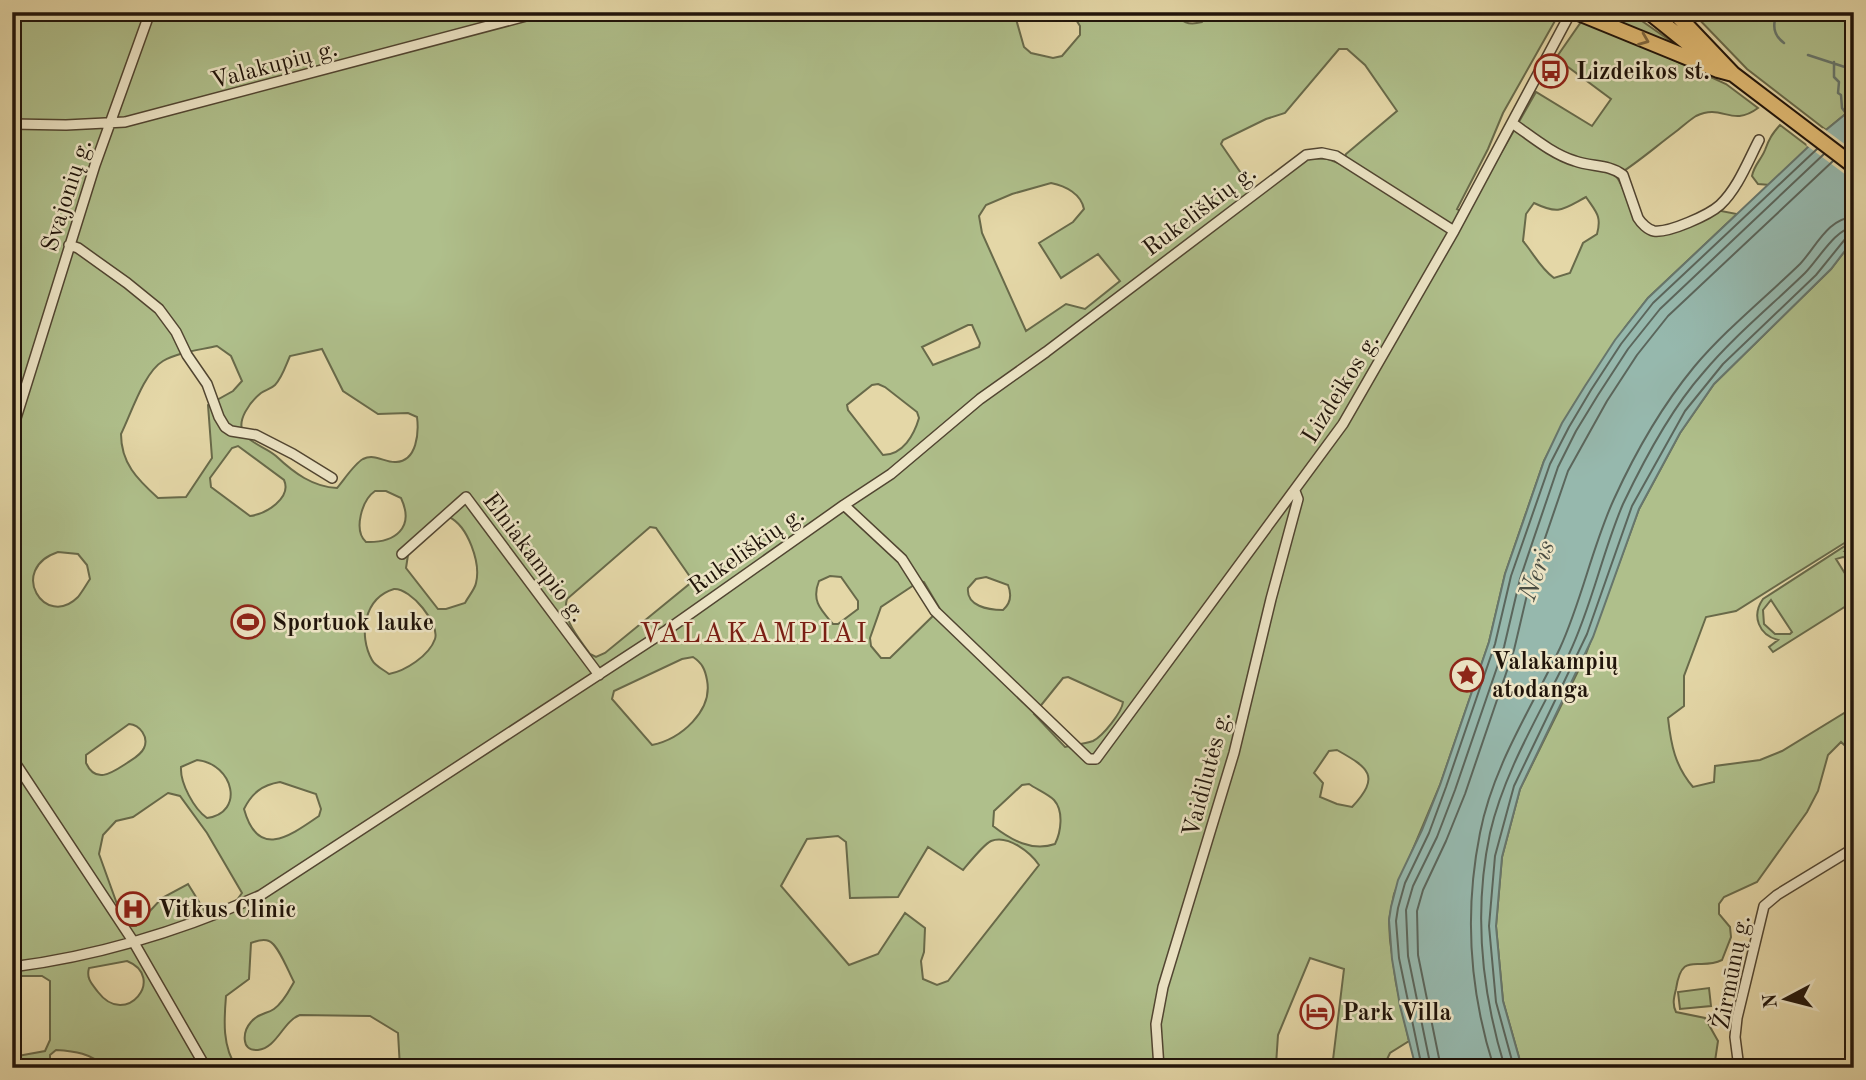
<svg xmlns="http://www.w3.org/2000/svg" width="1866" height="1080" font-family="'Old Standard TT',serif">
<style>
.green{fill:#afbf8b;stroke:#686a4a;stroke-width:2;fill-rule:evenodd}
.water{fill:#96b8ad;stroke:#67766c;stroke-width:2}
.pier{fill:#e4d7a7}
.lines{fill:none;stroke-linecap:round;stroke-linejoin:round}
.shore{stroke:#5b665c;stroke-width:2}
.stream{stroke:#67766c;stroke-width:2.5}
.street-casing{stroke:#514531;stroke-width:12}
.primary-casing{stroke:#20140a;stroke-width:18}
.street{stroke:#ede5c6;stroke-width:9}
.primary{stroke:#e2bc74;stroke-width:14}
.oneway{stroke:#81683f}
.labels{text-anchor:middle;stroke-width:5;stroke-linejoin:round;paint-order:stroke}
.street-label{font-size:24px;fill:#20140a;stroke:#ede5c6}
.poi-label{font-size:24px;font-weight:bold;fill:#20140a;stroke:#ede5c6;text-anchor:start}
.water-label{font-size:26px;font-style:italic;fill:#494d43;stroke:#ede5c6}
.quarter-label{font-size:28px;letter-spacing:2px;fill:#7a1f14;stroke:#ede5c6}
</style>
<rect width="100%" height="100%" fill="#e4d7a7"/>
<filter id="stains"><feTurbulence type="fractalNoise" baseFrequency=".00286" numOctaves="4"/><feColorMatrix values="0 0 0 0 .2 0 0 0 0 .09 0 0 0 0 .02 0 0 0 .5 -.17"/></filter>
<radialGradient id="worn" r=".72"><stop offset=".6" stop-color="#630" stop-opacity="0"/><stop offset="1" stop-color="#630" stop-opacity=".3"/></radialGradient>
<path class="green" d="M12 12H1014L1024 47 1031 53 1053 58 1062 56 1080 35V26L1071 12H1172C1183 22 1187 26 1202 22L1208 12H1560L1503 113 1488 149 1457 209 1466 214 1536 92 1592 126 1611 99 1556 58 1581 22 1628 39 1726 84 1758 108C1731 128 1723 103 1696 116 1688 121 1681 128 1674 133 1654 148 1636 164 1616 176 1629 194 1629 218 1647 232L1716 210 1737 214 1648 298 1626 326 1573 406 1544 461 1505 574 1489 642 1440 785 1394 894 1389 920 1390 940 1396 983 1409 1041 1390 1053 1383 1068H1332L1344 969 1310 958 1278 1035 1276 1065 1281 1068H400L398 1033 370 1016 300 1015C283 1021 277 1048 258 1050 240 1051 243 1031 251 1022 258 1013 267 1014 274 1009 283 1003 289 991 294 982 289 973 278 944 269 941 263 938 256 941 251 943L249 979 226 996C224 1020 222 1047 237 1068H105C93 1053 73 1051 56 1050L50 1055V1068H12V1057L45 1051 50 1040V981L42 976H12ZM1339 49H1347L1365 65 1397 111 1346 154 1343 165 1328 159 1307 158 1256 195 1221 144 1223 140 1266 119 1285 113ZM1051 183C1066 186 1081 194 1084 209L1073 222 1039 243 1061 278 1098 254 1120 281 1085 309 1066 304 1026 331 982 233 979 216 986 205 1012 194ZM1586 197C1596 212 1602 216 1597 234L1583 243 1570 273 1554 278C1540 268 1534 254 1523 241L1526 214 1534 203C1559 215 1562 210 1586 197ZM968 325H972L980 343 979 347 933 365 922 347ZM217 346 231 356 242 381 233 391 208 405 212 458 186 497 158 498C137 479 121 463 121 434 131 414 144 372 163 361 178 352 200 350 217 346ZM322 349 343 391 378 414 408 413 417 417C419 433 417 461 396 462 385 463 375 453 363 459 354 464 344 480 337 488 313 487 294 473 276 456 267 448 252 444 245 435 234 422 251 401 261 393 265 390 271 389 275 385 282 378 286 365 290 356ZM878 384 885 387 917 412 919 418C914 435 903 455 883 455L848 410 847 405 872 385ZM238 446 284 480C292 498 266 514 250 516L211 487 210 478 232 448ZM375 491H386L401 498C415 528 395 543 366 542 353 530 362 500 375 491ZM449 517C468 526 481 563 476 583 475 589 468 597 465 603L446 609H438L406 568 408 555 443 519ZM650 527 656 528 693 581 605 653 596 657 590 654C579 638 561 619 567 599ZM58 552 78 554 87 565 90 579C86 585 82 592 78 597 45 630 7 569 58 552ZM830 576 841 577 858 601V609L838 624H833C821 610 811 601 819 581ZM986 577 1008 585C1012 595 1011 603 1003 610 988 610 966 606 968 588L976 579ZM920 581 924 582 940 609 890 658H881L871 646 870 638 881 607ZM394 589C411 588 440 624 435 639 429 656 405 671 389 674 384 670 375 666 372 660 358 635 364 598 394 589ZM693 657C702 663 705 669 707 680 713 711 681 739 652 745L612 699 614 691 682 659ZM1068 677 1123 702C1122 712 1103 736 1093 741 1084 744 1074 745 1065 747L1034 714 1063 678ZM129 724C140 725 149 737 144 748 141 755 133 759 127 763 113 772 96 785 86 763V755ZM1337 750C1369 768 1381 776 1352 807L1337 804 1320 797 1323 783 1314 773 1329 751ZM197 760C234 764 245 813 207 818 194 809 180 783 181 767ZM280 782 316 794 321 809 319 816C290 836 258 860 244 809 252 793 262 785 280 782ZM1029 784C1036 789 1048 794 1054 800 1064 811 1061 832 1055 844 1032 852 1011 840 993 826L994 811 1022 785ZM168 793 180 796 207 833 242 893 234 904 206 913 188 884 162 898 136 926H129L121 915 99 854 103 835 116 821 133 817ZM838 836 846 842 850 898 898 897 928 847 963 870C969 863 983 845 991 841 1008 834 1031 853 1039 865L948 981 937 985 923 979 921 961 924 952 925 928 905 913 878 954 849 965 781 886 807 839ZM127 961C167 977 126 1029 98 992 92 984 86 979 89 968Z
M1583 12H1629L1682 49Z
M1692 12H1854V107L1826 130 1747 69Z
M1780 125 1809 147 1770 185 1758 184 1752 176C1754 165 1761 160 1765 150 1769 139 1772 134 1780 125Z
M1854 239V537L1736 611 1706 617 1684 676V706L1668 718C1671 745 1675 766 1693 787L1714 782 1715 766 1760 760 1782 751 1854 707V754L1841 742 1828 755 1818 791 1807 812 1757 882 1724 897 1719 904V914L1730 927 1731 937 1722 960C1698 972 1682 949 1676 989 1674 997 1672 1004 1676 1012L1705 1018 1718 1041 1714 1068H1522L1503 1001 1496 926 1502 857 1520 789 1584 659 1639 509 1680 433 1714 384 1831 269Z
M1848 544 1850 547 1845 551 1854 552V559L1843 557 1836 559 1854 588V601L1773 652 1769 647 1778 640C1759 635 1751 616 1763 599ZM1771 600 1792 632 1790 634H1775L1764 624 1763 610Z
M1709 988 1711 1006 1680 1009 1678 992Z"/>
<path class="water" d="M1854 107V239L1831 269 1714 384 1680 433 1639 509 1593 637 1520 789 1502 857 1496 926 1503 1001 1522 1068H1416L1400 1006 1392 959 1389 920 1391 907 1398 880 1422 830 1440 785 1489 642 1505 574 1544 461 1562 423 1585 386 1615 340 1648 298 1826 130Z"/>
<path class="pier" d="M1823 128 1854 151V181L1806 145Z"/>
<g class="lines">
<path class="shore" d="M1422 1068 1399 958 1396 921 1398 908 1405 883 1429 833 1446 787 1495 644 1511 576 1550 464 1569 427 1591 390 1621 344 1653 303 1817 149
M1431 1068 1408 956 1406 910 1413 886 1437 837 1455 790 1504 647 1520 579 1558 467 1576 431 1598 395 1628 349 1660 309 1824 154
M1441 1068 1418 955 1417 911 1423 890 1446 841 1465 794 1514 650 1530 582 1568 471 1607 401 1637 355 1668 316 1833 161
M1494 1068C1469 990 1464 913 1480 833 1493 766 1531 709 1560 648 1582 600 1592 547 1614 499 1635 453 1662 406 1694 367 1725 330 1765 298 1800 264 1816 247 1828 218 1854 217
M1505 1068C1481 990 1473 913 1490 833 1505 769 1541 712 1569 654 1592 606 1602 553 1623 504 1643 462 1672 408 1703 373 1733 337 1771 306 1805 273 1818 260 1836 228 1854 227
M1514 1068 1496 1002 1489 926 1495 856 1514 786 1587 634 1632 506 1685 411 1723 364 1816 275 1846 238 1854 236"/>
<path class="stream" d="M1778 12C1772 24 1773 35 1784 43
M1808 55 1854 70
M1834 62V77L1839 82 1838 93 1841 95 1842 108 1848 116"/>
<defs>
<path id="street" d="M1512 123C1531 136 1552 154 1575 161 1591 167 1609 164 1623 175L1638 218C1641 223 1648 230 1654 231 1669 233 1709 215 1720 205 1738 188 1748 161 1759 140
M12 124 66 125 125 122 541 12
M69 245 78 248 127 283 159 309 176 332 187 355 207 384 219 417 225 427 231 431 256 435 293 454 332 478
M12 431 95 165 150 12
M844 505 902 559 935 611 1089 759H1096L1343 424 1454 231 1571 12
M402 554 466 497 599 675
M12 758 133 941 206 1068
M12 967C98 956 183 930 261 895L667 630 844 505 891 474 980 399 1046 352 1306 155 1322 153 1336 156 1454 231
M1159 1068 1156 1024 1163 987 1234 753 1271 599 1298 499 1295 491
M1739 1068 1735 1037 1737 1018 1764 906 1777 895 1854 848"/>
<path id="primary" d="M1576 12 1718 70 1733 74
M1649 12 1710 61
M1674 12 1733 74 1854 166"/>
</defs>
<use href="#street" class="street-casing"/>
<use href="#primary" class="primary-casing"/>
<use href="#street" class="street"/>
<use href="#primary" class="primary"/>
</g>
<defs><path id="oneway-chevron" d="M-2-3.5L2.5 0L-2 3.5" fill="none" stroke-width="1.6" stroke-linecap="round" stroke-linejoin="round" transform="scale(1.75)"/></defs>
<use class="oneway" href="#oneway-chevron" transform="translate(1644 40) rotate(22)"/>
<defs>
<symbol id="bus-ring" viewBox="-11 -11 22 22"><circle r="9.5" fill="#ede5c6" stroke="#8f2418" stroke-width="1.5"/><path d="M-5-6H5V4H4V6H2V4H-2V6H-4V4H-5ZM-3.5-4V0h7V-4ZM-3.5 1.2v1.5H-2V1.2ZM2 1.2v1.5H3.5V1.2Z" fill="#8f2418"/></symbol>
<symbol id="stadium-ring" viewBox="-11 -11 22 22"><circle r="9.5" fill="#ede5c6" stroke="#8f2418" stroke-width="1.5"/><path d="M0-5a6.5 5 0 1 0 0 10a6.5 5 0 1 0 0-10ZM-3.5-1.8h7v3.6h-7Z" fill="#8f2418"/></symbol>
<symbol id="sight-ring" viewBox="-11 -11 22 22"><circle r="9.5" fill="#ede5c6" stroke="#8f2418" stroke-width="1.5"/><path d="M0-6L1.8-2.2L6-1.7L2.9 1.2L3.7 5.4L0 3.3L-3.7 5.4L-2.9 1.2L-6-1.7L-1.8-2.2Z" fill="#8f2418"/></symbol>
<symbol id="hospital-ring" viewBox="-11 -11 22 22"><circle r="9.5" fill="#ede5c6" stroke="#8f2418" stroke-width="1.5"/><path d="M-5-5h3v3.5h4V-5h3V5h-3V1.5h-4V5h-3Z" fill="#8f2418"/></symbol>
<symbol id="hotel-ring" viewBox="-11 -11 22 22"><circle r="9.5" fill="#ede5c6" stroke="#8f2418" stroke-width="1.5"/><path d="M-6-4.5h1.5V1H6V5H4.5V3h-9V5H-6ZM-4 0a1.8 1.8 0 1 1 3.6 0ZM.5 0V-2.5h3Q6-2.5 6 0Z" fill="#8f2418"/></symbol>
</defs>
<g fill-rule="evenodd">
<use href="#bus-ring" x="1532" y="52" width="38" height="38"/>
<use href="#stadium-ring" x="229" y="603" width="38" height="38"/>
<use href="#sight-ring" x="1448" y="656" width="38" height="38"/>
<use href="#hospital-ring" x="114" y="890" width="38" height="38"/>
<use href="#hotel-ring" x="1298" y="993" width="38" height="38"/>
</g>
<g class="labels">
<g class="street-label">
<text transform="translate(274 64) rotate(-15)" y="8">Valakupių g.</text>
<text transform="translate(66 195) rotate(-72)" y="8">Svajonių g.</text>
<text transform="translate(1199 210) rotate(-37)" y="8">Rukeliškių g.</text>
<text transform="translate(1340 388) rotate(-58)" y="8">Lizdeikos g.</text>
<text transform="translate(746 550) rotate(-35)" y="8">Rukeliškių g.</text>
<text transform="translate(535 557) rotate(53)" y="8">Elniakampio g.</text>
<text transform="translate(1206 774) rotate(-75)" y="8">Vaidilutės g.</text>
<text transform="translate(1731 972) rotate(-79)" y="8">Žirmūnų g.</text>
</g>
<g class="poi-label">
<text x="1576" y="79">Lizdeikos st.</text>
<text x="272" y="630">Sportuok lauke</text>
<text x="1492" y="669">Valakampių<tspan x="1492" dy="28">atodanga</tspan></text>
<text x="158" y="917">Vitkus Clinic</text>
<text x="1342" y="1020">Park Villa</text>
</g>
<g class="water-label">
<text transform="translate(1536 570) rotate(-70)" y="9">Neris</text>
</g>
<g class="quarter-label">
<text x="754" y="642">VALAKAMPIAI</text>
</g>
</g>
<rect width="1866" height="1080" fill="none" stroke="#e4d7a7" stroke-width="42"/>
<rect x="14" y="14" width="1838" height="1052" fill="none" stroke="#20140a" stroke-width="3.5"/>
<rect x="21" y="21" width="1824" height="1038" fill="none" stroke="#20140a" stroke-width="2"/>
<g transform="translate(1786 999) rotate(263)" stroke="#ede5c6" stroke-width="5" paint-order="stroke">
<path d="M0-5L12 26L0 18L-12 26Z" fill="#20140a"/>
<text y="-10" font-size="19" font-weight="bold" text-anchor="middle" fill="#20140a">N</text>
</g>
<rect width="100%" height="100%" filter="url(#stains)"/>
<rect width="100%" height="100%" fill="url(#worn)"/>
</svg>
